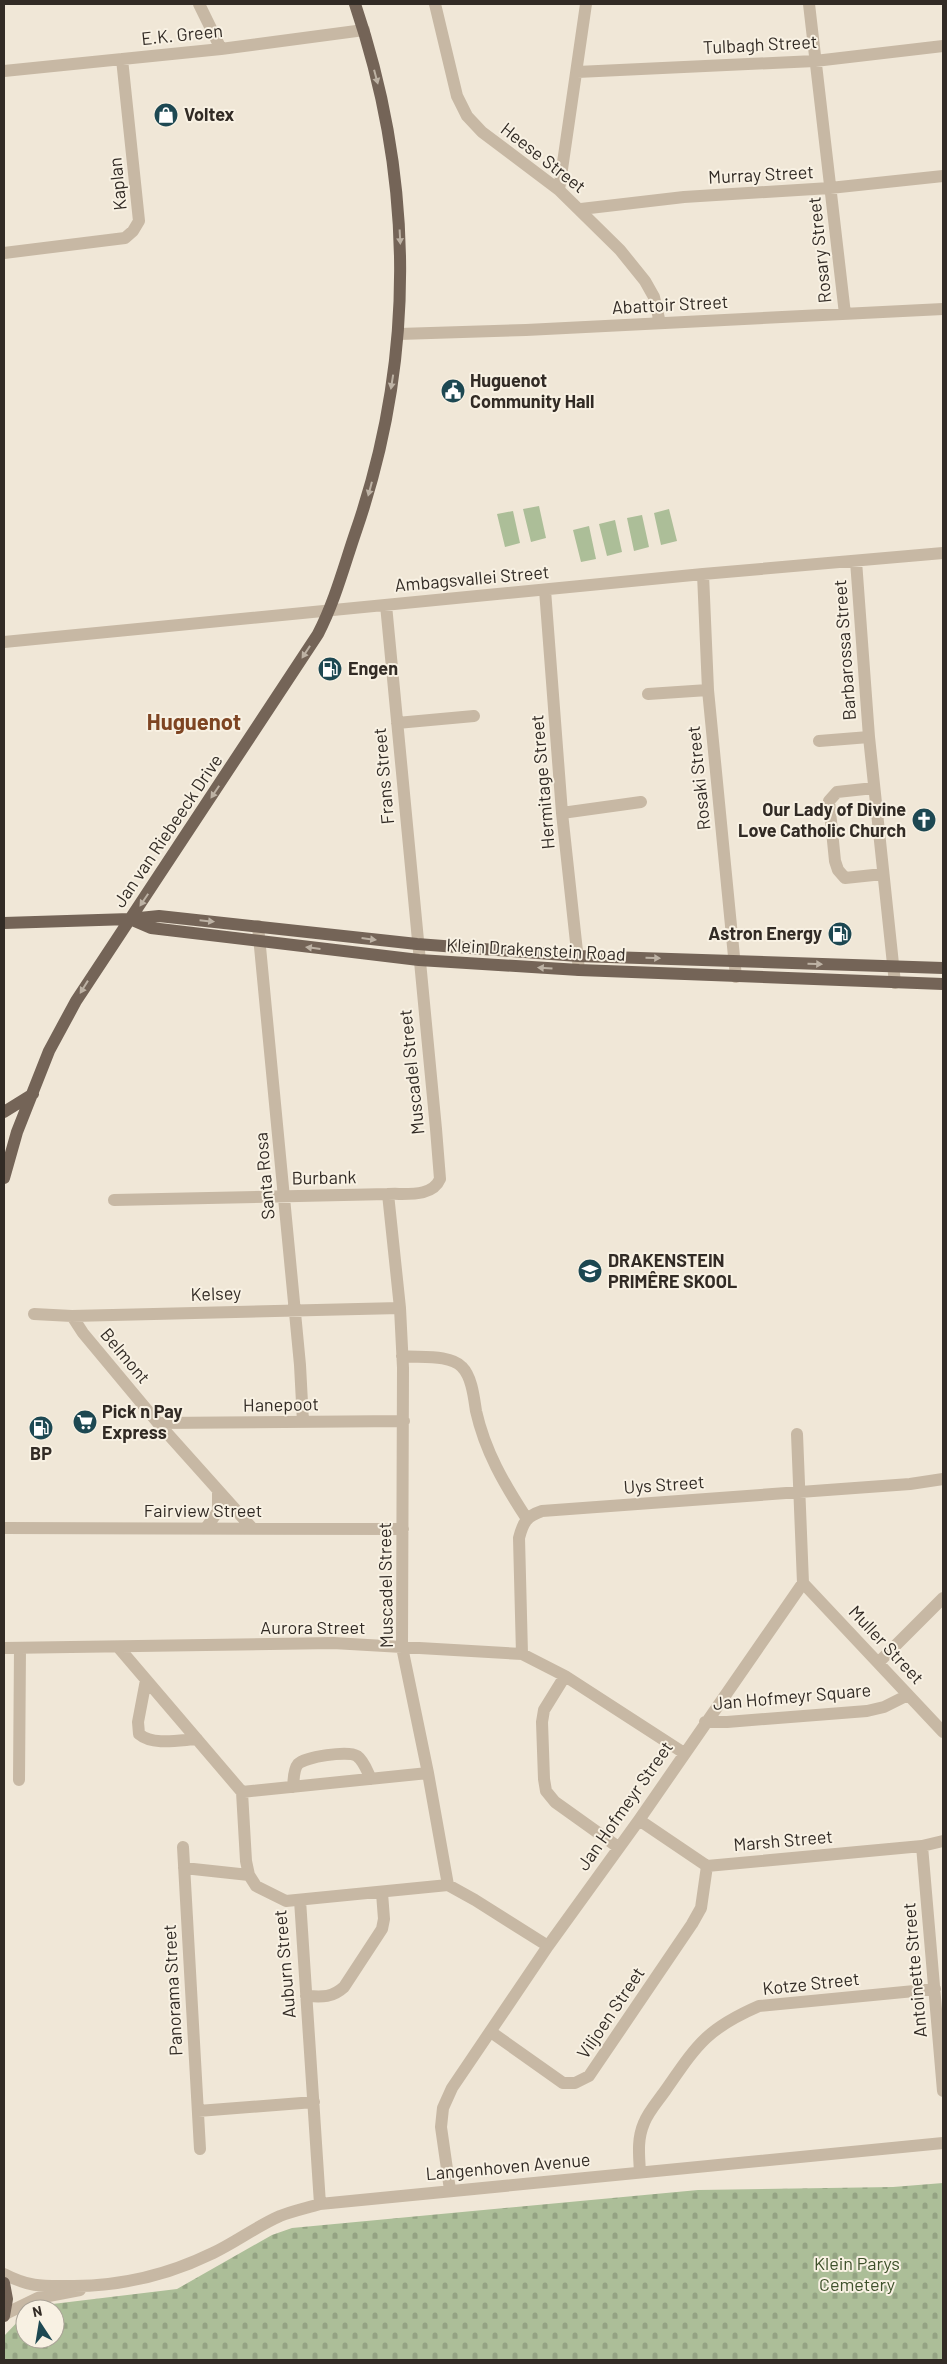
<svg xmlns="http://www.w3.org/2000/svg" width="947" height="2364" font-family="Barlow,sans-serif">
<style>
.cemetery{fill:url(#cemetery-stones)}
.pitch{fill:#acbe98}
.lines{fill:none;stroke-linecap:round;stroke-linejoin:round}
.minor{stroke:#c7b8a4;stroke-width:12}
.major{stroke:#746457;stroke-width:12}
.oneway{fill:#bdb2a4}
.labels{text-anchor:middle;stroke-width:4;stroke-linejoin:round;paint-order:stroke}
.street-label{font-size:18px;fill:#322b25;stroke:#f8f1e3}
.poi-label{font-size:18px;font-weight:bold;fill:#322b25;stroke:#f8f1e3;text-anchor:start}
.park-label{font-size:18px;fill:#3d502a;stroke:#f8f1e3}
.district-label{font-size:22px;font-weight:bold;fill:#7e4422;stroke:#f8f1e3}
</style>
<defs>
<pattern id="cemetery-stones" width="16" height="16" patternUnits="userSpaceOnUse" patternTransform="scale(1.25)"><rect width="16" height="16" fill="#acbe98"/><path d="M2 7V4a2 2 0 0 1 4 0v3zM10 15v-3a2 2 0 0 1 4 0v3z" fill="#94a383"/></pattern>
</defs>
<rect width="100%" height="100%" fill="#f0e7d7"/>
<path class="cemetery" d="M943 2183V2360H4V2336L25 2314V2339H55V2309H32L36 2306 177 2289 272 2235 292 2228 698 2190 893 2187Z"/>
<path class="pitch" d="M539 506 546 538 531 542 523 509Z
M669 509 677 541 661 545 654 513Z
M513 511 520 543 505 547 497 514Z
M642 515 649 547 634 551 627 518Z
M615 520 622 552 607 556 599 524Z
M589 526 596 559 581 562 573 530Z"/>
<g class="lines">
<path class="minor" d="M199 4 221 49
M435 4 457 96 467 116 482 132 559 190 620 250 645 281 654 297 660 323
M809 4 845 314
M4 71 221 49 364 30
M577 72 815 61 943 46
M559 190 586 4
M581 209 684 197 830 188 943 176
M4 253 125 238 133 231 139 221 122 59
M399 334 526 330 943 309
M856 561 869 737 895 983
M703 574 708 690 736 977
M545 590 562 813 579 970
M4 642 703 574 943 553
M648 694 708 690
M397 723 474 716
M819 741 869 737
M874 788 837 792 829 801 835 861 838 870 845 878 883 874
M562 813 641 802
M258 926 300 1365 303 1422
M388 1194 400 1308 403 1368 402 1647 428 1773 448 1885 475 1900 548 1946
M114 1200 388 1194C405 1193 432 1198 440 1179L436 1129 386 605
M34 1314 72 1316 400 1308
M72 1316 83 1333 158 1423 252 1528
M402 1356C419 1358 450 1354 462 1367 472 1377 474 1398 476 1411 485 1451 504 1484 527 1519
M158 1423 404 1421
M4 1528 403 1529
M206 1528 218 1511V1490
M803 1583 943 1732
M4 1648 333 1643 522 1654 565 1676 684 1753
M119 1648 242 1792 246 1861 249 1875 256 1886 286 1901 448 1885
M522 1654 519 1538C523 1522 527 1516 542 1511L910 1484 943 1479
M879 1662 943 1598
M565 1676 544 1710 542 1722 544 1779 546 1791 555 1802 618 1847
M146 1680 138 1722 139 1734C153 1746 180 1740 197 1739
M705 1722H727L867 1711 884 1707 908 1695
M19 1780 20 1648
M293 1787C294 1780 293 1770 298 1764 305 1757 348 1750 357 1756 364 1761 367 1771 371 1779
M242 1792 428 1773
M639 1820 707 1866 922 1846 943 1841
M922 1846 943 2091
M183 1847 200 2149
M184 1868 249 1875
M300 1900 320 2204
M306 1996C322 1997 332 1998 344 1987L382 1929 384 1919 382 1893
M491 2032 563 2083H575L589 2076 692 1924 701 1908 707 1866
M198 2111 314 2102
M640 2172C639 2155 637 2139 644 2123 648 2112 658 2101 665 2091 697 2045 706 2029 759 2006L935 1989
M450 2190 441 2127 443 2108 452 2088 548 1946 639 1820 803 1583 797 1434
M4 2274C31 2288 44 2286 74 2286 122 2286 170 2274 213 2253 236 2242 257 2226 280 2216 293 2211 307 2208 320 2204L943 2143
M5 2314 38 2298 80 2290"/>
<path class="major" d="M130 919 151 928 419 960 579 970 943 984
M4 923 130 919 159 916 417 944 578 956 943 968
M4 1112 33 1094
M4 1178 17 1132 49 1051 76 1001 318 634C335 601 344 566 356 531 416 357 414 178 355 4
M4 2283 7 2299 4 2316"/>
</g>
<defs><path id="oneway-solid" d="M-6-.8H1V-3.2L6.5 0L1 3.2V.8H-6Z" transform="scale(1.25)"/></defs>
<g class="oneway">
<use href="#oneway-solid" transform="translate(376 77) rotate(75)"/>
<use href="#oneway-solid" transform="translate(400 237) rotate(87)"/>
<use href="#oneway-solid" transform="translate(392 382) rotate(99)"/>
<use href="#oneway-solid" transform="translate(370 489) rotate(105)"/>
<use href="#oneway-solid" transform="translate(306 652) rotate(123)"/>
<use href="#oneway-solid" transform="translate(215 792) rotate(124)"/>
<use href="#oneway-solid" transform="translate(144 900) rotate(124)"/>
<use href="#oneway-solid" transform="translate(207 921) rotate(6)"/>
<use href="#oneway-solid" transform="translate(369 939) rotate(7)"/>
<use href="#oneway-solid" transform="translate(313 948) rotate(-173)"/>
<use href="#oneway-solid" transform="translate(653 958) rotate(2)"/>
<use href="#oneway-solid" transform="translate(815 964) rotate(2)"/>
<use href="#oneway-solid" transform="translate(545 968) rotate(-176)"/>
<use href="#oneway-solid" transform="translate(84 987) rotate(122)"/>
</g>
<defs>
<symbol id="shop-disc" viewBox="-11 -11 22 22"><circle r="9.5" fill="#1d4852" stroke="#f8f1e3"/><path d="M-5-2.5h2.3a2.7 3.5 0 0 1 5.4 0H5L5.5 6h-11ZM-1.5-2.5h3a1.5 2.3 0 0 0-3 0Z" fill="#fff"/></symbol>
<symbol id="civic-disc" viewBox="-11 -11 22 22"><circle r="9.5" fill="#1d4852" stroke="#f8f1e3"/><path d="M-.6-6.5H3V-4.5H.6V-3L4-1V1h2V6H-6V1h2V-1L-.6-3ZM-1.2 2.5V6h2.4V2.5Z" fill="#fff"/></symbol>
<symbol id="fuel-disc" viewBox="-11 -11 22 22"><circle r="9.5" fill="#1d4852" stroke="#f8f1e3"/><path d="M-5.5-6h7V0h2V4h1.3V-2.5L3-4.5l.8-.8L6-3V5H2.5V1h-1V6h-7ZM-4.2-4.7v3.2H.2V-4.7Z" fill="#fff"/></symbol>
<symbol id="church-disc" viewBox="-11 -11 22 22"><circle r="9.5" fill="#1d4852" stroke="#f8f1e3"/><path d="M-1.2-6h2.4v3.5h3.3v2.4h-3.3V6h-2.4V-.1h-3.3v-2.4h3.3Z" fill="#fff"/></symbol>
<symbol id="school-disc" viewBox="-11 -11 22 22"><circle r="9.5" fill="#1d4852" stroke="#f8f1e3"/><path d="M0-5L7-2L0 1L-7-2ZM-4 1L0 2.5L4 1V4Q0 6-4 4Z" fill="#fff"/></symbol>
<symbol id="supermarket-disc" viewBox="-11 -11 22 22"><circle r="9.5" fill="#1d4852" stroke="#f8f1e3"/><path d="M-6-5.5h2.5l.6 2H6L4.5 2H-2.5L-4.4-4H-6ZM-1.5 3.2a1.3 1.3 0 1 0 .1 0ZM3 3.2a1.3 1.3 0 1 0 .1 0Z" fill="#fff"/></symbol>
</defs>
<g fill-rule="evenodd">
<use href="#shop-disc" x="152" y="101" width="28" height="28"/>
<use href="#civic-disc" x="439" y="377" width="28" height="28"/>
<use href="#fuel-disc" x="316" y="655" width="28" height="28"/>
<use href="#church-disc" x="910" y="806" width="28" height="28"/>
<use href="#fuel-disc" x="826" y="920" width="28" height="28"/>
<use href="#school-disc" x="576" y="1257" width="28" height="28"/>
<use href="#supermarket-disc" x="71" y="1408" width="28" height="28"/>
<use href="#fuel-disc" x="27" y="1414" width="28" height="28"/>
</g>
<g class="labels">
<g class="street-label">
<text transform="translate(182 35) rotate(-6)" y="6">E.K. Green</text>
<text transform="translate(760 45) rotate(-3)" y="6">Tulbagh Street</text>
<text transform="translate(543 158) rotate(38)" y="6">Heese Street</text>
<text transform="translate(761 175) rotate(-3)" y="6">Murray Street</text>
<text transform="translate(118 184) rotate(-96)" y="6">Kaplan</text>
<text transform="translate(820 250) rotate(-96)" y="6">Rosary Street</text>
<text transform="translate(670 305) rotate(-3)" y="6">Abattoir Street</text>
<text transform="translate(472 579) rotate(-5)" y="6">Ambagsvallei Street</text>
<text transform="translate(845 650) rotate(-94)" y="6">Barbarossa Street</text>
<text transform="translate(384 776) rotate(-95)" y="6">Frans Street</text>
<text transform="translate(699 778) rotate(-96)" y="6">Rosaki Street</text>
<text transform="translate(543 782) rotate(-95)" y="6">Hermitage Street</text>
<text transform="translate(168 831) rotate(-56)" y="6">Jan van Riebeeck Drive</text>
<text transform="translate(536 950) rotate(3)" y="6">Klein Drakenstein Road</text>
<text transform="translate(412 1072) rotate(-96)" y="6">Muscadel Street</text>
<text transform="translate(265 1176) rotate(-95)" y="6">Santa Rosa</text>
<text transform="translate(324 1178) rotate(-1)" y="6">Burbank</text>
<text transform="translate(216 1294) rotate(-2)" y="6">Kelsey</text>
<text transform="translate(125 1356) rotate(50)" y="6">Belmont</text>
<text transform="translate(281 1405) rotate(-1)" y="6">Hanepoot</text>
<text transform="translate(664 1485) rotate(-4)" y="6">Uys Street</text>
<text x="203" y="1517">Fairview Street</text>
<text transform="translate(386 1585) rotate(-91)" y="6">Muscadel Street</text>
<text x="313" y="1634">Aurora Street</text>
<text transform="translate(886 1645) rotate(47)" y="6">Muller Street</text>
<text transform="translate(792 1697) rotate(-5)" y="6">Jan Hofmeyr Square</text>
<text transform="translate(625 1806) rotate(-55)" y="6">Jan Hofmeyr Street</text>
<text transform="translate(783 1841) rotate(-5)" y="6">Marsh Street</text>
<text transform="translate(285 1964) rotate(-95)" y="6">Auburn Street</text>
<text transform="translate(915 1970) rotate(-95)" y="6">Antoinette Street</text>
<text transform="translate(811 1984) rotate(-6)" y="6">Kotze Street</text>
<text transform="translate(173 1990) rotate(-93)" y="6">Panorama Street</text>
<text transform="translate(611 2013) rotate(-56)" y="6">Viljoen Street</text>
<text transform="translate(508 2167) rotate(-5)" y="6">Langenhoven Avenue</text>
</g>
<g class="poi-label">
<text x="184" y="121">Voltex</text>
<text x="470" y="387">Huguenot<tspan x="470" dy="21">Community Hall</tspan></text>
<text x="348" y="675">Engen</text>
<text x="906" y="816" text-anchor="end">Our Lady of Divine<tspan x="906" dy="21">Love Catholic Church</tspan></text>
<text x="822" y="940" text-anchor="end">Astron Energy</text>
<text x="608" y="1267">DRAKENSTEIN<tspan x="608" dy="21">PRIMÊRE SKOOL</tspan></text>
<text x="102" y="1418">Pick n Pay<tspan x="102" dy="21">Express</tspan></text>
<text x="41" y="1460" text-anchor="middle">BP</text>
</g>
<g class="park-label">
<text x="857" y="2270">Klein Parys<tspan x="857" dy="21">Cemetery</tspan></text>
</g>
<g class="district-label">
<text x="194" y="730">Huguenot</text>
</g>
</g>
<rect width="947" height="2364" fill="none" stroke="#322b25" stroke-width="10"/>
<g transform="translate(40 2324) rotate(348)"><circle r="24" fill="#f8f1e3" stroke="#a9a297"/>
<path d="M0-4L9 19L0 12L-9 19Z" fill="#1d4852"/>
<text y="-8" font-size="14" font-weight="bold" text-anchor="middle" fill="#322b25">N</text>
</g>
</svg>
